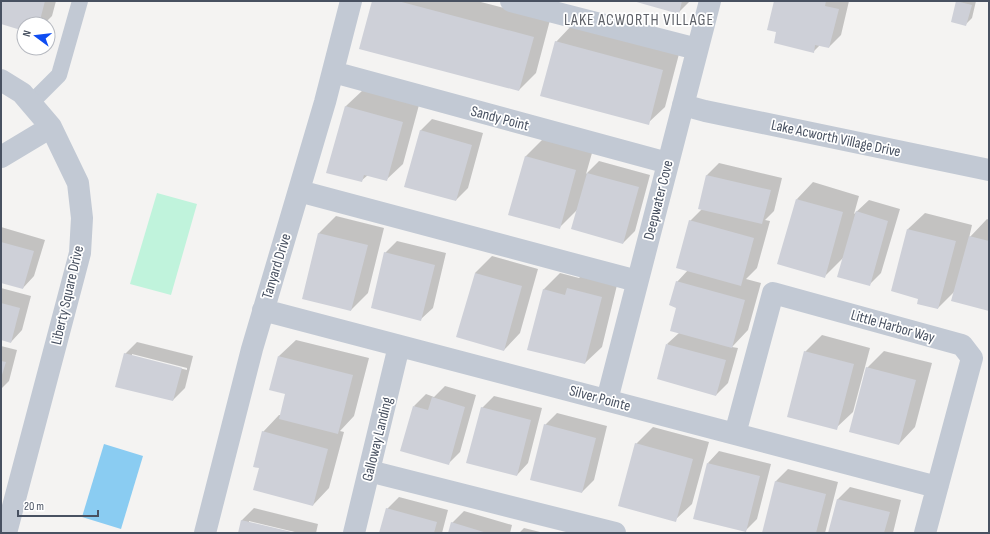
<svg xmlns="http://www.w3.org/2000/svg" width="990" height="534" font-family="'Sofia Sans Condensed',sans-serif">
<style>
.green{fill:#c0f3dc}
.water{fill:#8accf2}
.shadow{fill:#0003;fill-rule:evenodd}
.building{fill:#ced0d8}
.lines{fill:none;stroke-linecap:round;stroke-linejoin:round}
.service{stroke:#c2c9d4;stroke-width:16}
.minor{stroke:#c2c9d4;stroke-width:22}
.labels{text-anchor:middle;stroke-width:3.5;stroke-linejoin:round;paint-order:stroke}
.street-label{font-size:15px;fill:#485161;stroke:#fff}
.neighbourhood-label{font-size:16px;letter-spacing:1px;fill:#5e6168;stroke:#fff}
</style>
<rect width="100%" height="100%" fill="#f4f3f2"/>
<path class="green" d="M157 193 197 204 171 295 130 284Z"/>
<path class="water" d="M104 444 143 456 121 529 82 517Z"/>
<path class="shadow" d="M1 1H56L52 16 44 24H24V30L1 23Z
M373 1H477L550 20 536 73 519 90Z
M635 1H690L679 12Z
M776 1H849L841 35 829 47 820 45 813 52 777 31Z
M957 1H976L972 18 966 24 952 21Z
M572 25 679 54 665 107 648 123 556 42Z
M363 90 419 105 403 164 386 180 368 175 361 181 346 106Z
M432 119 483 133 468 188 456 200 420 131Z
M543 139 592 153 586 174 599 161 650 175 635 231 623 243 577 210 559 228 510 214 526 156Z
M719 163 782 178 774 211 765 220 770 221 757 268 746 279 761 283 748 330 732 347 738 348 728 383 716 395 667 344 679 333 677 282 688 270 690 221 702 209 707 175Z
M813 182 859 196 854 214 869 200 900 209 881 273 869 285 843 258 824 277 797 199Z
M925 213 972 225 969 238 987 219 989 220V310L955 291 938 308 919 298 908 229Z
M336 216 384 228 368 293 351 310 303 298 319 233Z
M1 227 45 240 34 276 23 288 1 282Z
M397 241 446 253 433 308 421 319 385 253Z
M492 256 538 269 520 333 504 350 475 273Z
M585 272 618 281 602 347 585 363 543 290 560 273 579 278Z
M1 288 31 296 22 330 11 342 1 339Z
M822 335 870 348 853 412 836 428 805 352Z
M296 340 369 358 354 416 340 431 344 432 329 488 313 505 260 468 263 432 279 415H281L286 394 279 356Z
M137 342 193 356 185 388 173 400 117 386 125 354ZM132 354 187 368V370L132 356Z
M1 346 17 350 9 381 1 389Z
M884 351 932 363 915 427 899 444 867 368Z
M445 386 476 395 460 452 448 464 414 406 426 394 434 397Z
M494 396 542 408 528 463 517 475 482 408Z
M557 413 607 426 594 480 582 492 545 425Z
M653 427 709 442 692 504 675 520 636 444Z
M719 451 771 464 757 519 745 531 708 463Z
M788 469 838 482 825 533H763L776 481Z
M850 487 901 500 893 533H829L838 499Z
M399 497 448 510 442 533H380L387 509Z
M254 508 318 524 316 533H299L249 521V523L290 533H239L242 520Z
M464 511 512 525 510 533H449L452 523Z
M524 528 544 533H519Z"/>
<path class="building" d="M1 1H45L39 24H24V31L1 24Z
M372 1H398L534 37 519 91 359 49Z
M633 1H682L679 14Z
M774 1H826L825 6 839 9 829 48 815 45 814 53 774 43 776 32 767 30Z
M956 1 972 5 966 26 951 22Z
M555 41 663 70 649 125 540 96Z
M345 106 403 122 387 181 364 175 362 182 326 173Z
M420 130 472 145 456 201 404 187Z
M525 156 576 170 560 229 508 215Z
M587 173 639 187 623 244 571 229Z
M706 175 771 190 762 224 698 209Z
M796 199 843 212 825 278 777 264Z
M856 211 888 221 870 286 837 277Z
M689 220 754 238 741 286 676 268Z
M907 229 956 241 938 309 917 304 918 299 891 291Z
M318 233 368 245 351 311 302 299Z
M969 236 989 241V311L951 301Z
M1 242 34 251 23 289 1 283Z
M384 252 435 265 421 321 371 308Z
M475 273 522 286 504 351 456 337Z
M676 281 745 300 732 348 670 331 676 308 669 305Z
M567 288 602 297 585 364 527 350 543 289 565 295Z
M1 303 20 308 11 343 1 340Z
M666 344 726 360 716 396 657 379Z
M804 351 854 364 837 430 787 417Z
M124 353 182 368 173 401 115 387Z
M278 356 353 375 338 434 279 419 285 394 269 390Z
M1 361 6 362 1 378Z
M866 367 916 380 899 445 849 432Z
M432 397 465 407 449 465 400 451 413 406 428 410Z
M481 407 531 420 517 476 466 463Z
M544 424 596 438 582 493 530 480Z
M262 431 328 449 313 506 253 490 259 468 253 467Z
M635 443 693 459 676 522 618 506Z
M707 463 760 476 746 532 693 519Z
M775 481 826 494 816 533H762Z
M837 499 890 512 884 533H828Z
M386 508 437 522 434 533H379Z
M241 520 292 532V533H238Z
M451 522 487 533H448Z"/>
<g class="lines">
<path class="service" d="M31 103 59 75 80 1"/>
<path class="minor" d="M511 1 697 49
M333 72 668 163
M1 80 22 93 51 127 78 183 82 218 80 253 6 533
M683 105 705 111 989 170
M1 157 51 127
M299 191 637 281
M263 310 933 486 938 485
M607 400 710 1
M735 434 773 293 962 345 972 358 925 533
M369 471 615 533
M205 533 252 349 325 102 351 1
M354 533 399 346"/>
</g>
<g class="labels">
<g class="street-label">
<text transform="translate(500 118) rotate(15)" y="5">Sandy Point</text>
<text transform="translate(836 138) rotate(12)" y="5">Lake Acworth Village Drive</text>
<text transform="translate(658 200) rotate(-76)" y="5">Deepwater Cove</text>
<text transform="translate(276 266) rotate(-73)" y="5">Tanyard Drive</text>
<text transform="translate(67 295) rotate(-77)" y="5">Liberty Square Drive</text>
<text transform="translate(893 326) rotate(16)" y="5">Little Harbor Way</text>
<text transform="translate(600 398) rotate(15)" y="5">Silver Pointe</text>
<text transform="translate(377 439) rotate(-76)" y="5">Galloway Landing</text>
</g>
<g class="neighbourhood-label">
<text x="639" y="25">LAKE ACWORTH VILLAGE</text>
</g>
</g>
<rect width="990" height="534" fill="none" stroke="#485161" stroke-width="4"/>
<g transform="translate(36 36) rotate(285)"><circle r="19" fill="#ffffff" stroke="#b6b9c0"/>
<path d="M0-3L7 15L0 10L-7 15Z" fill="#0f4df2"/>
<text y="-6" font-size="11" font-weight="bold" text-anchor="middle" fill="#485161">N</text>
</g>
<path d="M18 510v6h80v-6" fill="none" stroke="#485161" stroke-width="2"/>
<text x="24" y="510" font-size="12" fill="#485161" stroke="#ffffff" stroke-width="3" paint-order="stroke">20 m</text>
</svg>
